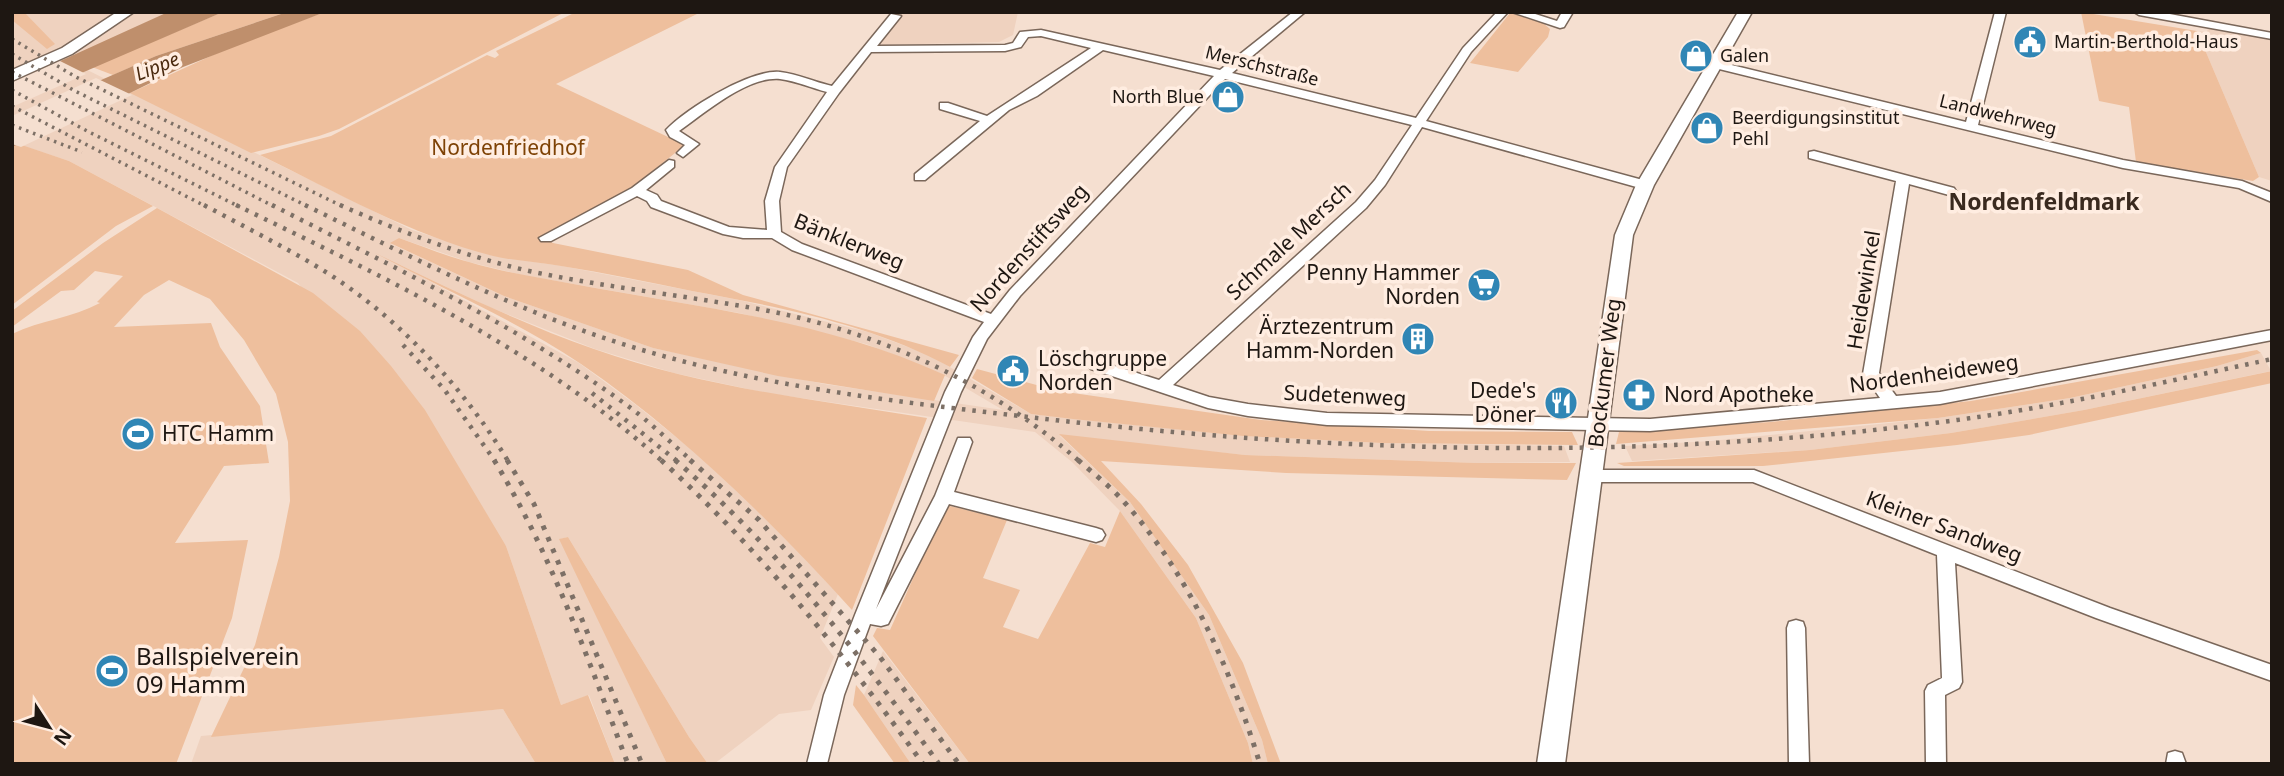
<svg xmlns="http://www.w3.org/2000/svg" width="2284" height="776" font-family="'Noto Sans',sans-serif">
<style>
.built{fill:#efd2bf;fill-rule:evenodd}
.green{fill:#eebf9d}
.water{fill:#bf8f6c}
.pier{fill:#f5dfd0}
.lines{fill:none;stroke-linecap:round;stroke-linejoin:round}
.minor-casing{stroke:#7a675a;stroke-width:3}
.secondary-casing{stroke:#7a675a;stroke-width:3}
.minor{fill:#fff;fill-rule:evenodd}
.secondary{fill:#fff;fill-rule:evenodd}
.rail-far2{stroke:#7d7066;stroke-width:3.5;stroke-dasharray:2.5 5;stroke-linecap:butt}
.rail-far1{stroke:#7d7066;stroke-width:4.5;stroke-dasharray:3.5 7;stroke-linecap:butt}
.rail{stroke:#7d7066;stroke-width:5;stroke-dasharray:4.5 8;stroke-linecap:butt}
.labels{text-anchor:middle;stroke-width:7;stroke-linejoin:round;paint-order:stroke}
.far-poi-label{font-size:18px;fill:#1e1712;stroke:#ffede1;text-anchor:start}
.far-street-label{font-size:18px;fill:#1e1712;stroke:#ffede1}
.far-water-label{font-size:19px;font-style:italic;fill:#4a290e;stroke:#ffede1}
.park-label{font-size:21px;fill:#7e4205;stroke:#ffede1}
.street-label{font-size:21px;fill:#1e1712;stroke:#ffede1}
.poi-label{font-size:21px;fill:#1e1712;stroke:#ffede1;text-anchor:end}
.neighbourhood-label{font-size:23px;font-weight:bold;fill:#3a2a1f;stroke:#ffede1}
.near-poi-label{font-size:24px;fill:#1e1712;stroke:#ffede1;text-anchor:start}
</style>
<rect width="100%" height="100%" fill="#f5dfd0"/>
<path class="built" d="M12 12H168L67 60 412 230 494 256 562 266 739 300 868 332 929 355 1031 414 1243 436 1382 443 1564 446 1570 462 1476 463 1245 455 1060 436 1130 502 1209 615 1262 740 1268 764H1253L1248 743 1196 618 1120 511 1072 462 1035 432 766 393 674 373 595 349 489 307 398 264 579 363 636 405 706 461 779 530 838 594 820 638 834 657 811 710 779 714 714 764H708L689 737 568 537 560 539 667 764H615L589 695 561 705 506 546 298 283 69 161 12 142ZM399 238 469 262 522 275 739 313 866 344 942 374 1003 410 824 384 653 348 504 296 391 244Z
M903 12H1018L1013 35 999 42 882 45 880 43Z
M2208 27 2272 40V181L2259 177 2197 31 2207 32Z
M2261 353 2271 371 2084 410 1951 433 1810 450 1632 461 1625 446 1711 441 1938 418 2070 398 2217 366Z
M883 651 970 764H911L864 695Z
M503 709 536 764H191L201 736Z"/>
<path class="green" d="M12 12H24L55 44 47 49 12 20Z
M223 12H287L156 56 113 75 92 67Z
M325 12H565L339 129 319 136 251 153 130 93 237 44Z
M576 12H701L556 84 685 145 623 195 543 237 553 243 688 270 743 295 959 355 950 367C871 324 779 307 692 291 648 282 605 273 561 266 539 262 515 261 493 256 411 235 336 192 260 155L331 136 487 55 495 58 499 55 496 51Z
M2081 12 2197 31 2259 177 2253 181 2136 162 2129 107 2099 101Z
M1510 13 1543 23 1550 29 1548 37 1518 72 1470 63Z
M19 144 69 161 153 206 116 226 12 305V147Z
M157 208 313 293 360 331 391 366 425 410 506 546 561 705 588 695 615 764H536L503 709 211 737 255 645 279 557 290 501 288 442 276 394 244 340 210 299 169 280 144 295 114 327 211 323 220 347 260 406 269 463 224 466 175 543 248 540 232 618 176 764H12V334C41 320 72 318 100 303L97 302 123 276 95 271 74 290 61 291 12 327V311L103 243Z
M399 238C422 246 446 256 469 262 502 272 535 277 568 283 695 307 826 320 945 375L934 401 778 376 653 348 504 296 390 243Z
M375 253C447 287 519 323 594 349 701 387 815 400 927 418L852 610C769 519 683 434 581 364 517 321 443 289 375 253Z
M2257 350 2261 353 2217 366 2070 398 1938 418 1616 444 1619 432 1771 422 1971 401Z
M977 369 1059 391 1261 420 1429 431 1572 432 1578 445 1382 443 1243 436 1073 419 1031 414 972 378Z
M2272 371V383L2029 435 1957 445 1763 466H1624L1617 463 1810 450 1951 433 2084 410Z
M1059 434 1245 455 1476 463H1576L1567 480 1286 473 1101 461 1141 504 1188 565 1243 663 1281 764H1268L1262 740 1209 615 1130 502Z
M946 505 1007 520 983 578 1020 590 1003 627 1038 639 1090 543 1105 547 1120 511 1196 618 1248 743 1253 764H970L873 636 877 628 890 630Z
M568 537 689 737 708 764H667L559 539Z
M856 685 864 695 911 764H895L853 705Z"/>
<path class="water" d="M168 12H223L12 103V83Z
M287 12H325L183 67 79 118 12 147V119L156 56Z"/>
<path class="pier" d="M58 60 86 74 12 107V79Z
M96 78 132 95 21 147 12 144V116Z"/>
<g class="lines">
<defs>
<path id="minor" d="M1293 12H1305L1232 73 1416 118 1463 48 1497 12H1508L1471 52 1426 121 1650 182 1652 185 1645 189 1640 188 1422 127 1385 185 1366 208 1173 385 1209 397 1248 404 1327 413 1650 419 1880 398 1863 374 1896 181 1809 158V152L1814 151 1954 188 1956 191 1949 195 1909 184 1879 373 1896 396 1940 392 2272 330V340L1940 404 1650 431 1327 425 1248 416 1208 408 1091 369 1088 365 1096 360 1159 380 1356 202 1375 180 1412 125 1225 79 1020 296 987 339 961 392 876 609 935 496 958 438H970L972 442 954 492 1096 528 1102 530 1105 535 1102 540 1096 542 949 504 888 624 881 626 870 624 844 695 827 764H807L824 695 855 615 945 392 973 337 984 322 792 250 772 238H743L723 234 651 207 647 201 637 196 551 241H541L539 238 632 188 669 160 674 161V167L646 190 657 195 661 201 729 227 767 230 765 201 775 167 827 92C812 88 796 81 780 79 747 76 705 113 679 131L699 144 683 157 677 153 685 145 670 137 666 130C686 109 750 69 780 72 798 74 814 82 832 86L891 14 901 16 877 46 1005 45 1013 43 1020 32 1041 30 1220 70ZM1041 36 1091 48 987 116 948 103H940V109L980 121 915 174V180H925L1009 110 1037 96 1103 50 1214 76 1010 290 991 314 802 244 781 232 779 201 787 167 839 93 871 52 1005 51 1021 47 1028 37Z
M1512 12H1529L1557 21 1562 12H1573L1564 27 1560 28Z
M1995 12H2006L1978 125 2123 160 2242 181 2272 193V202L2239 188 2123 168 1711 67 1709 65 1715 61 1966 122Z
M2134 12H2159L2272 33V39L2139 15Z
M1592 470H1754L2110 608 2272 665V681L2096 618 1955 563 1962 682 1959 688 1945 695 1946 764H1926L1925 691 1928 685 1942 678 1937 555 1753 482H1592L1586 481 1584 476 1586 471Z
M1796 620 1803 622 1805 628 1809 764H1789L1787 628 1789 622Z
M2175 751 2182 753 2186 764H2166L2168 753Z"/>
<path id="secondary" d="M117 12H134L72 54 12 81V70L62 48Z
M1738 12H1752L1654 185 1633 235 1565 764H1537L1615 235 1636 185Z"/>
</defs>
<use href="#minor" class="minor-casing"/>
<use href="#secondary" class="secondary-casing"/>
<use href="#minor" class="minor"/>
<use href="#secondary" class="secondary"/>
<path class="rail-far2" d="M12 39 76 77 344 207
M12 54 75 91 309 207
M12 72 275 207
M12 90 87 131 240 207
M12 106 207 207
M12 125 82 152"/>
<path class="rail-far1" d="M204 205C243 226 283 246 321 269 397 316 462 385 508 461
M236 205C384 277 539 350 662 461
M272 205C393 267 517 325 628 406 650 422 671 443 692 461
M305 205C411 257 516 311 629 346 761 387 900 402 1037 418 1336 453 1635 461 1934 423 2048 409 2160 383 2272 359
M340 205C401 232 464 256 529 271 609 288 690 296 769 311 883 334 992 384 1079 461
M403 345 444 389 495 461
M592 393 677 461"/>
<path class="rail" d="M494 460C552 555 588 660 628 764
M507 460 534 504 642 764
M661 460C761 551 844 654 923 764
M675 460C778 548 860 655 939 764
M690 460 759 520 880 657 959 764
M1078 460C1094 474 1111 487 1125 503 1191 577 1231 671 1260 764"/>
</g>
<defs>
<symbol id="civic-disc" viewBox="-11 -11 22 22"><circle r="9.5" fill="#3086b5" stroke="#ffede1"/><path d="M-.6-6.5H3V-4.5H.6V-3L4-1V1h2V6H-6V1h2V-1L-.6-3ZM-1.2 2.5V6h2.4V2.5Z" fill="#fff"/></symbol>
<symbol id="shop-disc" viewBox="-11 -11 22 22"><circle r="9.5" fill="#3086b5" stroke="#ffede1"/><path d="M-5-2.5h2.3a2.7 3.5 0 0 1 5.4 0H5L5.5 6h-11ZM-1.5-2.5h3a1.5 2.3 0 0 0-3 0Z" fill="#fff"/></symbol>
<symbol id="supermarket-disc" viewBox="-11 -11 22 22"><circle r="9.5" fill="#3086b5" stroke="#ffede1"/><path d="M-6-5.5h2.5l.6 2H6L4.5 2H-2.5L-4.4-4H-6ZM-1.5 3.2a1.3 1.3 0 1 0 .1 0ZM3 3.2a1.3 1.3 0 1 0 .1 0Z" fill="#fff"/></symbol>
<symbol id="building-disc" viewBox="-11 -11 22 22"><circle r="9.5" fill="#3086b5" stroke="#ffede1"/><path d="M-4-6H4V6H1V3H-1V6H-4ZM-2.5-4.3h1.7v1.8h-1.7ZM.8-4.3h1.7v1.8H.8ZM-2.5-1h1.7V.8h-1.7ZM.8-1h1.7V.8H.8Z" fill="#fff"/></symbol>
<symbol id="pharmacy-disc" viewBox="-11 -11 22 22"><circle r="9.5" fill="#3086b5" stroke="#ffede1"/><path d="M-2-6h4v4h4v4h-4v4h-4v-4h-4v-4h4Z" fill="#fff"/></symbol>
<symbol id="restaurant-disc" viewBox="-11 -11 22 22"><circle r="9.5" fill="#3086b5" stroke="#ffede1"/><path d="M-5-6h1v4h1v-4h1v4h1v-4h1v5L-1.5 .5V6h-2V.5L-5-1ZM5-6V6H3V1.5H1.5Q1.5-4 5-6Z" fill="#fff"/></symbol>
<symbol id="stadium-disc" viewBox="-11 -11 22 22"><circle r="9.5" fill="#3086b5" stroke="#ffede1"/><path d="M0-5a6.5 5 0 1 0 0 10a6.5 5 0 1 0 0-10ZM-3.5-1.8h7v3.6h-7Z" fill="#fff"/></symbol>
</defs>
<g fill-rule="evenodd">
<use href="#civic-disc" x="2011" y="23" width="38" height="38"/>
<use href="#shop-disc" x="1677" y="37" width="38" height="38"/>
<use href="#shop-disc" x="1209" y="78" width="38" height="38"/>
<use href="#shop-disc" x="1688" y="109" width="38" height="38"/>
<use href="#supermarket-disc" x="1465" y="266" width="38" height="38"/>
<use href="#building-disc" x="1399" y="320" width="38" height="38"/>
<use href="#civic-disc" x="994" y="352" width="38" height="38"/>
<use href="#pharmacy-disc" x="1620" y="376" width="38" height="38"/>
<use href="#restaurant-disc" x="1542" y="384" width="38" height="38"/>
<use href="#stadium-disc" x="119" y="415" width="38" height="38"/>
<use href="#stadium-disc" x="93" y="652" width="38" height="38"/>
</g>
<g class="labels">
<g class="far-poi-label">
<text x="2054" y="48">Martin-Berthold-Haus</text>
<text x="1720" y="62">Galen</text>
<text x="1204" y="103" text-anchor="end">North Blue</text>
<text x="1732" y="124">Beerdigungsinstitut<tspan x="1732" dy="21">Pehl</tspan></text>
</g>
<g class="far-street-label">
<text transform="translate(1262 66) rotate(14)" y="6">Merschstraße</text>
<text transform="translate(1998 115) rotate(14)" y="6">Landwehrweg</text>
</g>
<g class="far-water-label">
<text transform="translate(157 66) rotate(-22)" y="7">Lippe</text>
</g>
<g class="park-label">
<text x="508" y="155">Nordenfriedhof</text>
</g>
<g class="street-label">
<text transform="translate(1289 241) rotate(-43)" y="7">Schmale Mersch</text>
<text transform="translate(849 242) rotate(22)" y="7">Bänklerweg</text>
<text transform="translate(1029 248) rotate(-48)" y="7">Nordenstiftsweg</text>
<text transform="translate(1864 290) rotate(-81)" y="7">Heidewinkel</text>
<text transform="translate(1605 373) rotate(-83)" y="7">Bockumer Weg</text>
<text transform="translate(1934 374) rotate(-8)" y="7">Nordenheideweg</text>
<text transform="translate(1345 396) rotate(3)" y="7">Sudetenweg</text>
<text transform="translate(1944 527) rotate(21)" y="7">Kleiner Sandweg</text>
</g>
<g class="poi-label">
<text x="1460" y="280">Penny Hammer<tspan x="1460" dy="24">Norden</tspan></text>
<text x="1394" y="334">Ärztezentrum<tspan x="1394" dy="24">Hamm-Norden</tspan></text>
<text x="1038" y="366" text-anchor="start">Löschgruppe<tspan x="1038" dy="24">Norden</tspan></text>
<text x="1536" y="398">Dede's<tspan x="1536" dy="24">Döner</tspan></text>
<text x="1664" y="402" text-anchor="start">Nord Apotheke</text>
<text x="162" y="441" text-anchor="start">HTC Hamm</text>
</g>
<g class="neighbourhood-label">
<text x="2044" y="210">Nordenfeldmark</text>
</g>
<g class="near-poi-label">
<text x="136" y="665">Ballspielverein<tspan x="136" dy="28">09 Hamm</tspan></text>
</g>
</g>
<rect width="2284" height="776" fill="none" stroke="#1e1712" stroke-width="28"/>
<g transform="translate(49 727) rotate(126)" stroke="#ffede1" stroke-width="5" paint-order="stroke">
<path d="M0-5L12 26L0 18L-12 26Z" fill="#1e1712"/>
<text y="-10" font-size="19" font-weight="bold" text-anchor="middle" fill="#1e1712">N</text>
</g>
</svg>
